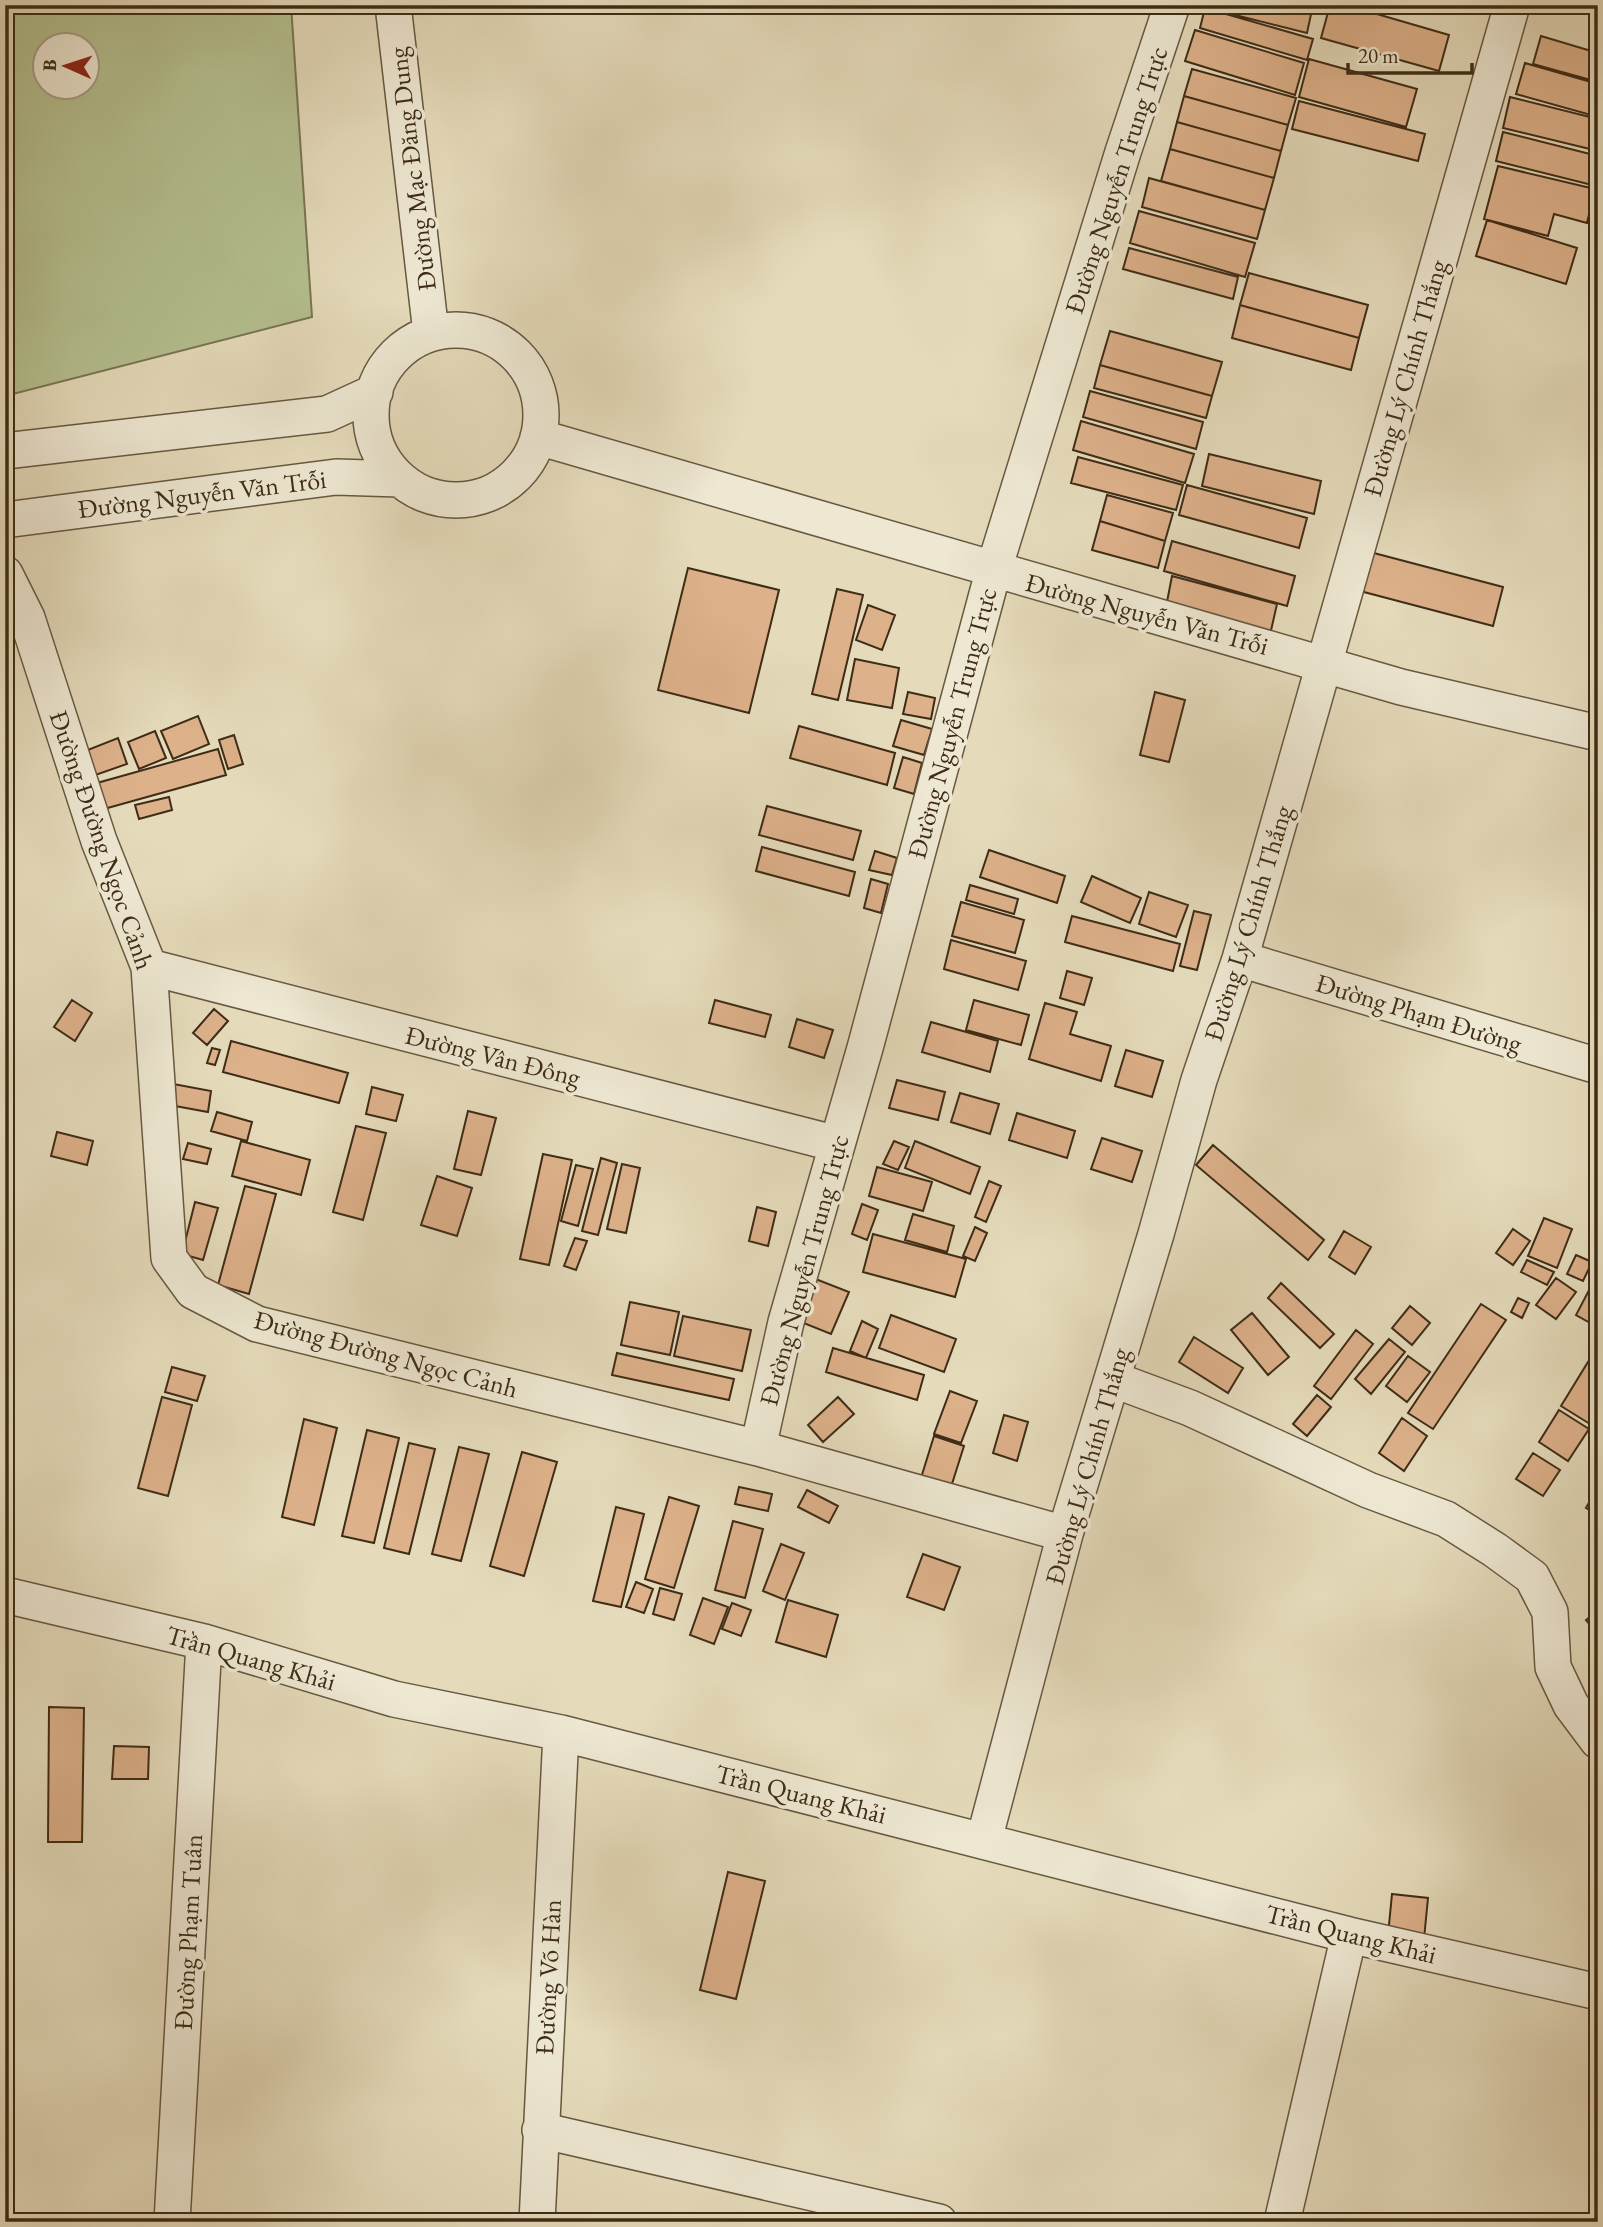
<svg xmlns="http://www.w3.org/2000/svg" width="1603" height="2227" font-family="'EB Garamond',serif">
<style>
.grass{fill:#b5c090;stroke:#7a7654;stroke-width:2;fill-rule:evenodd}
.building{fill:#ddb18a;stroke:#3e2c17;stroke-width:2}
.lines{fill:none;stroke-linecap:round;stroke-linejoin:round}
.street-casing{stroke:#685840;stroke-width:38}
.street{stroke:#eee8d3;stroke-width:35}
.labels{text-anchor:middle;stroke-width:7;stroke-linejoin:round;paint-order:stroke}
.street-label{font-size:26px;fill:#3e2c17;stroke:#eee8d3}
</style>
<rect width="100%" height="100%" fill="#e5dbbb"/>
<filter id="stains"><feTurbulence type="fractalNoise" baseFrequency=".00286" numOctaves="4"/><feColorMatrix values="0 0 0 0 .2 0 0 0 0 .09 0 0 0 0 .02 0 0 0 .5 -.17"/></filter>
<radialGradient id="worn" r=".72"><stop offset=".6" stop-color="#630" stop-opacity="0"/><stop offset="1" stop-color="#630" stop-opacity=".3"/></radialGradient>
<path class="grass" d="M5 5H291L312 317 5 396ZM46 46H88V88H46Z"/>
<path class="building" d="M1220 5H1313L1307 33 1219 11Z
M1330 5H1346L1449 35 1439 71 1321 38Z
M1205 8 1313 39 1307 60 1200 28Z
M1195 30 1304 63 1295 95 1185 61Z
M1541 36 1598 53V82L1533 64Z
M1309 59 1417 89 1406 127 1299 97Z
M1525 63 1598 84V117L1516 94Z
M1192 69 1296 98 1288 125 1184 96Z
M1184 96 1288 125 1281 151 1177 122Z
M1510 97 1598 119V151L1503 128Z
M1299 101 1425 134 1418 161 1292 129Z
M1177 122 1281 151 1274 178 1170 149Z
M1503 132 1598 156 1596 186 1496 161Z
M1170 149 1274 178 1265 210 1161 181Z
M1498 166 1595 189 1587 223 1554 214 1548 236 1484 219Z
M1149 178 1265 210 1257 239 1142 207Z
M1139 211 1255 243 1245 277 1130 243Z
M1487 220 1577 248 1566 284 1476 256Z
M1129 248 1238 277 1233 299 1123 269Z
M1249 273 1368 305 1359 338 1240 305Z
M1240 305 1359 338 1351 370 1232 338Z
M1110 331 1222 362 1212 396 1100 365Z
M1100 365 1212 396 1206 418 1094 388Z
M1090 391 1203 422 1196 449 1083 417Z
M1081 421 1194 454 1185 483 1073 450Z
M1209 454 1321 481 1314 514 1202 486Z
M1078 457 1183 485 1176 510 1071 483Z
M1187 485 1307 518 1299 548 1179 515Z
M1107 495 1173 513 1165 541 1100 521Z
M1100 521 1165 541 1158 568 1092 550Z
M1172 541 1295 576 1287 606 1164 571Z
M1370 552 1503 587 1493 626 1360 591Z
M688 568 779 590 749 713 658 690Z
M1172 576 1277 604 1270 635 1166 607Z
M837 589 863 595 838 700 812 694Z
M868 605 895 615 882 650 856 640Z
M855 659 899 668 892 708 847 700Z
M908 692 935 698 931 719 903 714Z
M1155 692 1185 700 1169 762 1140 755Z
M198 716 209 744 173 759 161 731Z
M901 720 932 729 924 755 893 746Z
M799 726 895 753 887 785 790 758Z
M155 731 166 758 139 769 128 742Z
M234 735 243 764 228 769 219 740Z
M118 738 127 764 84 779 75 755Z
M218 749 226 775 104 809 97 783Z
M903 757 922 763 914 794 894 788Z
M169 797 172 810 139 819 135 805Z
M767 806 861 831 853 860 759 835Z
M762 847 855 872 849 896 756 871Z
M989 850 1065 876 1057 903 980 877Z
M875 851 897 858 892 875 869 870Z
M1092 876 1141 898 1130 923 1081 902Z
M871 879 888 884 881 913 864 908Z
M970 885 1018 899 1014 914 966 900Z
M1149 892 1188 905 1176 937 1139 924Z
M961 902 1024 920 1015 953 952 936Z
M1194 911 1211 915 1197 970 1180 966Z
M1072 916 1180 944 1173 971 1065 942Z
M951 940 1026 961 1018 990 944 969Z
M1067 971 1092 978 1084 1005 1060 998Z
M72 1000 92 1013 75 1041 54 1027Z
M715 1000 771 1015 765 1037 709 1023Z
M974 1000 1029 1015 1021 1045 966 1030Z
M1045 1003 1077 1012 1070 1034 1111 1046 1101 1081 1029 1059Z
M214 1009 228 1021 207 1045 193 1033Z
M797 1019 833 1030 824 1058 789 1047Z
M931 1022 998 1041 990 1072 922 1052Z
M231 1041 348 1073 339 1103 223 1072Z
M212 1048 220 1050 215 1065 207 1063Z
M1126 1050 1163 1061 1152 1097 1115 1086Z
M897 1080 945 1092 938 1120 889 1108Z
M168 1083 211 1091 208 1112 164 1104Z
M372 1087 403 1095 396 1121 366 1114Z
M960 1093 999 1104 990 1134 951 1122Z
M468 1111 496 1118 481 1175 454 1169Z
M217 1112 252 1122 247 1141 211 1131Z
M1017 1113 1075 1131 1067 1158 1009 1140Z
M356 1126 386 1133 363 1220 333 1212Z
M57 1132 93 1141 87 1165 51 1156Z
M1102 1138 1142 1151 1132 1182 1091 1169Z
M241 1141 310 1160 301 1195 232 1176Z
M894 1141 909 1147 898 1170 883 1164Z
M915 1141 980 1167 970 1194 905 1168Z
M188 1143 211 1149 207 1164 183 1159Z
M1213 1145 1324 1240 1308 1260 1196 1165Z
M543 1154 572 1160 549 1265 520 1259Z
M601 1158 617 1163 598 1235 582 1231Z
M622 1164 640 1168 626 1233 607 1229Z
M576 1165 593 1169 578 1226 561 1221Z
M877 1167 932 1182 923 1211 869 1196Z
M437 1176 472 1188 457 1236 421 1225Z
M989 1181 1001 1186 986 1222 975 1217Z
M245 1186 276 1194 249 1294 218 1285Z
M195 1202 218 1208 203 1260 182 1254Z
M862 1204 878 1210 867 1240 852 1234Z
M757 1207 776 1212 768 1246 749 1241Z
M913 1214 954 1226 947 1252 905 1240Z
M1544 1218 1572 1229 1557 1268 1528 1256Z
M975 1227 987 1233 975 1261 963 1256Z
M1513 1229 1530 1241 1513 1265 1496 1253Z
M1344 1231 1371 1247 1355 1274 1329 1257Z
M873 1234 966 1259 955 1297 863 1272Z
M575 1238 587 1241 576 1270 564 1266Z
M1576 1255 1592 1262 1583 1281 1567 1274Z
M1527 1260 1554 1272 1547 1285 1521 1272Z
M1598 1273V1313L1592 1324 1576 1315Z
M813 1278 849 1292 831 1334 796 1320Z
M1556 1278 1576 1292 1556 1319 1536 1305Z
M1281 1283 1334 1334 1320 1348 1268 1298Z
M1518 1298 1529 1303 1522 1318 1511 1312Z
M630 1302 679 1312 670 1355 621 1345Z
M1481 1304 1506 1320 1433 1429 1408 1413Z
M1410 1306 1430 1323 1412 1345 1392 1328Z
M1252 1313 1289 1357 1268 1375 1231 1330Z
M891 1315 956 1339 944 1372 879 1348Z
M683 1316 751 1330 742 1371 674 1356Z
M862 1321 878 1329 866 1358 850 1351Z
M1356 1330 1373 1344 1331 1399 1314 1386Z
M1194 1337 1243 1368 1228 1393 1179 1362Z
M1389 1339 1405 1352 1371 1394 1355 1379Z
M833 1348 924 1375 917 1400 826 1372Z
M617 1353 734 1379 729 1400 612 1375Z
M1408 1356 1430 1372 1407 1402 1386 1386Z
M1588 1362 1598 1369V1412L1590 1424 1561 1406Z
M172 1367 205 1376 197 1401 165 1392Z
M950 1391 977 1401 961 1443 934 1434Z
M1317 1395 1331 1407 1307 1436 1293 1424Z
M162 1397 192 1405 168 1496 138 1488Z
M838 1397 854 1414 823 1442 808 1425Z
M1559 1410 1589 1429 1568 1461 1539 1442Z
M1004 1415 1028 1422 1017 1461 993 1453Z
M1402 1418 1427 1436 1404 1471 1379 1453Z
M304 1419 337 1428 314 1525 282 1517Z
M367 1430 399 1438 374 1543 342 1536Z
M934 1436 964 1446 951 1487 921 1478Z
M409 1443 435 1449 409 1554 384 1548Z
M459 1447 489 1454 461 1561 432 1554Z
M522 1452 557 1462 524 1576 490 1566Z
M1533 1453 1560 1470 1543 1496 1516 1479Z
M739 1487 772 1494 768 1511 735 1504Z
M1598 1487V1515L1586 1508Z
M807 1490 838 1506 829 1523 798 1507Z
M669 1497 699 1506 674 1588 645 1579Z
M616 1507 644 1514 621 1607 593 1601Z
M733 1521 763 1529 745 1598 715 1590Z
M781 1544 804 1553 785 1600 763 1591Z
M923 1554 960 1567 944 1610 907 1597Z
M636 1582 653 1589 644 1613 626 1607Z
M660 1588 682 1594 674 1620 653 1614Z
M703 1598 728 1607 714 1644 690 1635Z
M788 1600 838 1615 826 1657 776 1642Z
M732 1603 751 1610 741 1636 722 1629Z
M1598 1610V1634L1586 1620Z
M49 1707 84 1708 82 1842H48Z
M114 1746 149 1747 148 1779H112Z
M728 1872 765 1881 736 1999 700 1990Z
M1392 1894 1428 1898 1424 1939 1388 1935Z"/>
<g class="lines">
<defs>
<path id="street" d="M393 5 431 333
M371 415a85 85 0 1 1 170 0a85 85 0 1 1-170 0Z
M538 437 1401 687 1598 733
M5 451 327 414 375 392
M5 520 336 477 400 479
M5 574 27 618 99 841 149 967 169 1258 193 1291 257 1324 758 1448 1065 1534
M1240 959 1598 1066
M149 967 837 1144
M1112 1379 1190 1408 1368 1490 1446 1519 1495 1550 1532 1577 1550 1612 1553 1667 1571 1705 1598 1741
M758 1448 786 1322 865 1048 993 572 1123 152 1172 5
M5 1595 204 1642 394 1699 561 1733 1349 1935 1598 1992
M984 1840 1065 1534 1156 1234 1199 1080 1240 959 1512 5
M540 2130 939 2222
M172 2222 204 1642
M537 2222 561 1733
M1282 2222 1349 1935"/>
</defs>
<use href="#street" class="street-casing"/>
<use href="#street" class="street"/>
</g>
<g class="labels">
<g class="street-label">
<text transform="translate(412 169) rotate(-97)" y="9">Đường Mạc Đăng Dung</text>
<text transform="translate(1116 180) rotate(-72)" y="9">Đường Nguyễn Trung Trực</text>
<text transform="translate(1405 378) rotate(-74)" y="9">Đường Lý Chính Thắng</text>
<text transform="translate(202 494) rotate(-7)" y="9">Đường Nguyễn Văn Trỗi</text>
<text transform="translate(1147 614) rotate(15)" y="9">Đường Nguyễn Văn Trỗi</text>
<text transform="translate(952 723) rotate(-75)" y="9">Đường Nguyễn Trung Trực</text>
<text transform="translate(102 840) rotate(71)" y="9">Đường Đường Ngọc Cảnh</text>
<text transform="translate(1248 923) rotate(-73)" y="9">Đường Lý Chính Thắng</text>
<text transform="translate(1419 1013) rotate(17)" y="9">Đường Phạm Đường</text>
<text transform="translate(493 1056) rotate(14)" y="9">Đường Vân Đông</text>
<text transform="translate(804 1270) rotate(-75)" y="9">Đường Nguyễn Trung Trực</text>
<text transform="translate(386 1354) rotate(15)" y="9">Đường Đường Ngọc Cảnh</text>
<text transform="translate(1087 1466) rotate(-74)" y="9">Đường Lý Chính Thắng</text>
<text transform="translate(251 1658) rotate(16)" y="9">Trần Quang Khải</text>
<text transform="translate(801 1794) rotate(14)" y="9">Trần Quang Khải</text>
<text transform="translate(188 1932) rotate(-87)" y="9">Đường Phạm Tuân</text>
<text transform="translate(1351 1934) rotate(14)" y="9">Trần Quang Khải</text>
<text transform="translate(548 1977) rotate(-87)" y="9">Đường Võ Hàn</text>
</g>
</g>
<rect width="1603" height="2227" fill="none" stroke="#e5dbbb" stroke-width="28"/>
<rect x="7" y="7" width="1589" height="2213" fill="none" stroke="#3e2c17" stroke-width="3.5"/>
<rect x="14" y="14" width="1575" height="2199" fill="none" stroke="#3e2c17" stroke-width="2"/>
<g transform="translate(66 66) rotate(273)"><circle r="33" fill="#eee8d3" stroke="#a89d88" stroke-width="2"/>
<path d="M0-5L12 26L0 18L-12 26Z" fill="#8f2418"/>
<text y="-10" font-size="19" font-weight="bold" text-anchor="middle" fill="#3e2c17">B</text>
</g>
<path d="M1348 63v10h124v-10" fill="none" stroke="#3e2c17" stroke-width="3.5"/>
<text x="1358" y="63" font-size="21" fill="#3e2c17" stroke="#eee8d3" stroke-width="5" paint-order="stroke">20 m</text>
<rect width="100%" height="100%" filter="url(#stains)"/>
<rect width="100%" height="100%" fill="url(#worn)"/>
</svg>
